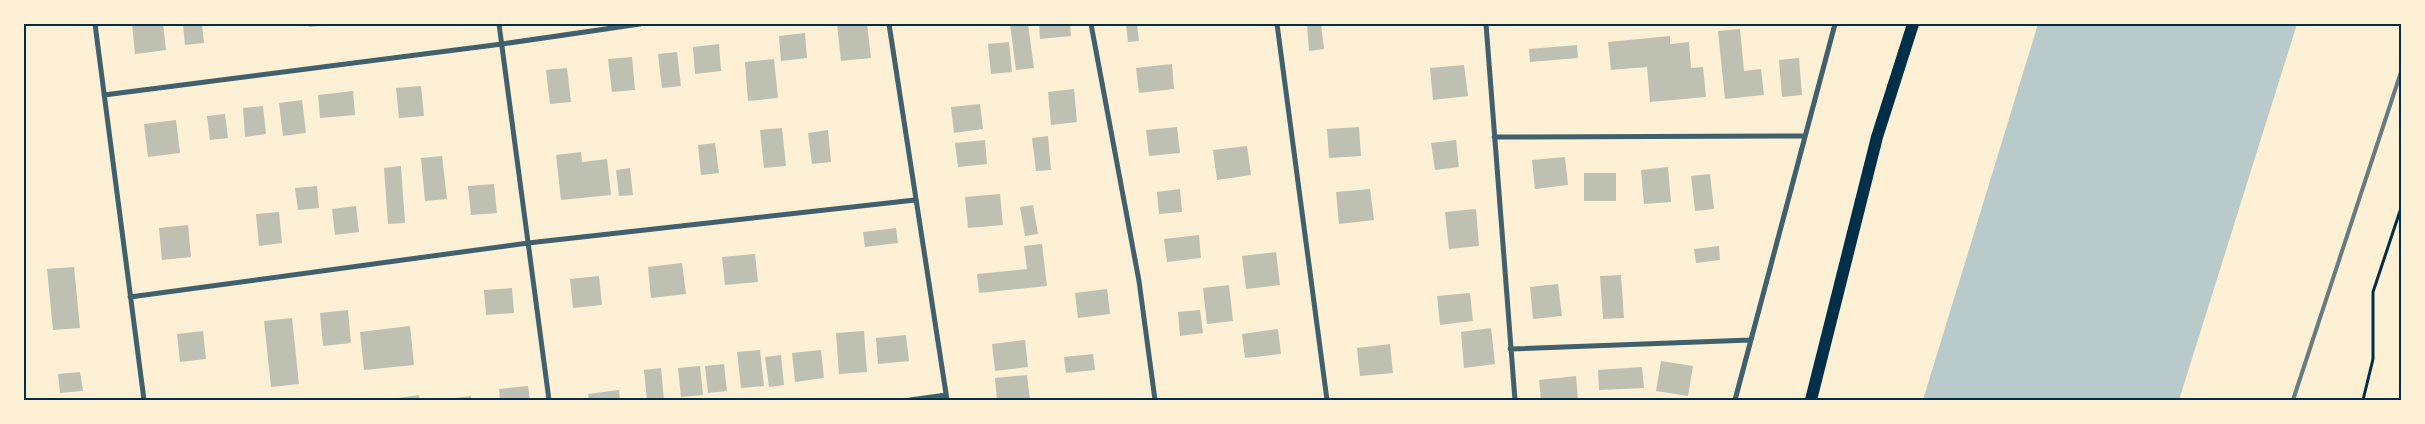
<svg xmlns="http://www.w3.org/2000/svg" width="2425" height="424" font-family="'Fira Sans',sans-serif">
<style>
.green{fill:#b9caca}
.building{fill:#bec0b2}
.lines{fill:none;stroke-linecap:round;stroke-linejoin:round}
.path{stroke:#003049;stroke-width:3}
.minor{stroke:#3f606c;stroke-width:5}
.trunk{stroke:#003049;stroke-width:12}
.rail{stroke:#657d81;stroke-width:4}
.neatline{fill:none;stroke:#003049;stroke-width:2}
</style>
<rect width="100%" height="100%" fill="#fdf0d5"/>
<path class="green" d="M2038 24H2297L2179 400H1923Z"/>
<path class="building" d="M132 24H163L166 50 135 54Z
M183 24H202L204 43 185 45Z
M308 24H330V25L309 27Z
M837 24H867L871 58 841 61Z
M1010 24H1028L1034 68 1016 70Z
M1039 24H1070L1071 36 1040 39Z
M1126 24H1137L1139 41 1128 42Z
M1307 24H1321L1324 49 1309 51Z
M1740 29 1744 71 1761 69 1764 95 1725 99 1718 31Z
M805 33 807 58 781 61 779 36Z
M1670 36V44L1689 42 1691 68 1703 67 1706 97 1650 102 1647 67 1611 70 1608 42Z
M1009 42 1012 72 991 74 988 44Z
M719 44 721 71 695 74 693 47Z
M1577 45 1578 58 1530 62 1529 49Z
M677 52 681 86 662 88 658 54Z
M632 57 635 90 612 92 608 59Z
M1799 58 1802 95 1782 97 1779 60Z
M774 59 778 98 748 101 745 62Z
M1172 64 1174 89 1139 93 1136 68Z
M1464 65 1468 96 1433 100 1430 68Z
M567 68 571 102 550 104 546 70Z
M421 86 424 116 399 118 396 88Z
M1074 89 1077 122 1051 125 1048 92Z
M353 91 355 115 320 118 318 95Z
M302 100 306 133 283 136 279 103Z
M980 104 983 129 954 133 951 107Z
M263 106 266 134 245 137 243 108Z
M225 114 228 138 210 140 207 116Z
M176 120 180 153 148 157 144 124Z
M1177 127 1180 153 1149 156 1146 130Z
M1359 127 1361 156 1329 158 1327 129Z
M782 128 786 166 764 168 760 130Z
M828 130 831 162 812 164 808 133Z
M1048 136 1051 170 1036 171 1032 138Z
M985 140 987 164 958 167 955 143Z
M1456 140 1459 167 1435 170 1431 143Z
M715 143 719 173 701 175 698 145Z
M1247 146 1251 175 1217 180 1213 150Z
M581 152 582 162 607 159 611 195 561 200 556 155Z
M442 156 447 199 425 201 421 158Z
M1565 157 1568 185 1535 189 1532 160Z
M401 166 405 223 388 224 384 168Z
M1668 167 1671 202 1644 204 1641 170Z
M630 168 633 195 619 196 616 170Z
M1584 173H1616V201H1584Z
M1710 174 1714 209 1695 211 1691 176Z
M494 184 497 213 471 215 468 186Z
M317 186 319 208 298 210 295 188Z
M1180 189 1182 212 1159 214 1157 192Z
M1370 189 1374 220 1339 224 1336 192Z
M1000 194 1003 225 968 228 965 197Z
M1033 205 1038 234 1025 236 1020 207Z
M356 206 359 232 335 235 332 209Z
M1476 209 1479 246 1449 249 1445 212Z
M279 212 282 243 259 246 256 214Z
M188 225 191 257 162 260 159 228Z
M896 228 898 243 865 247 863 232Z
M1199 235 1201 258 1167 262 1164 239Z
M1042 244 1047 286 979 293 977 274 1027 269 1024 246Z
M1719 246 1720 260 1696 263 1694 249Z
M1276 252 1280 285 1246 289 1242 256Z
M755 254 758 282 725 285 722 257Z
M682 263 686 294 651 298 648 267Z
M74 267 80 328 53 330 47 269Z
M1621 275 1624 318 1603 319 1600 276Z
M599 276 602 305 573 308 570 279Z
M1558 284 1562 316 1533 319 1530 287Z
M1229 285 1233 321 1207 324 1203 288Z
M512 288 514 313 486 315 484 290Z
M1107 289 1110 314 1078 318 1075 293Z
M1470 293 1473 321 1440 325 1437 296Z
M348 310 351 343 323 346 320 313Z
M1200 310 1203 333 1180 336 1178 312Z
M292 318 299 384 271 387 264 321Z
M410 326 414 365 364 370 360 332Z
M1491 328 1495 364 1464 368 1461 332Z
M1278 329 1281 354 1245 358 1242 334Z
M203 331 206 359 180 362 177 334Z
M864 331 867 372 839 374 836 333Z
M906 335 909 361 878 364 876 338Z
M1025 340 1028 367 995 371 992 344Z
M1390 344 1393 373 1360 376 1357 348Z
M760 350 764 386 741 388 737 352Z
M821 350 824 378 795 382 792 353Z
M1093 354 1095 370 1066 373 1064 357Z
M781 355 784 385 769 387 765 357Z
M1661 361 1693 366 1688 396 1656 391Z
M724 364 727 391 708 393 705 366Z
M700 366 703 395 681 397 678 368Z
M1642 367 1644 388 1599 390 1598 370Z
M661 368 664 400H647L644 370Z
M80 372 83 391 60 393 58 374Z
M1027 375 1030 400H997L995 378Z
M1576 376 1578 400H1541L1539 380Z
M528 386 530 400H500L499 389Z
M619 390 620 400H589L588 394Z
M419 395 420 400H398V398Z
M471 396 472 400H447L446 399Z"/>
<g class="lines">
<path class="path" d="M2363 400 2373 359V292L2401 208"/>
<path class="minor" d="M95 24 144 400
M499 24 549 400
M889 24 947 400
M1091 24 1139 281 1155 400
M1277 24 1327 400
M1486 24 1515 400
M104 95 502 44 640 24
M1494 137 1805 136
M130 297 528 243 915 200
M1510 349 1750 340
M910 400 946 395
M1735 400 1835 24"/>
<path class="trunk" d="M1811 400 1877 137 1913 24"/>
<path class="rail" d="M2293 400 2401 72"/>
</g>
<rect width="2425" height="424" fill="none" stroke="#fdf0d5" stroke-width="50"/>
<rect x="25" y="25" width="2375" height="374" class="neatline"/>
</svg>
